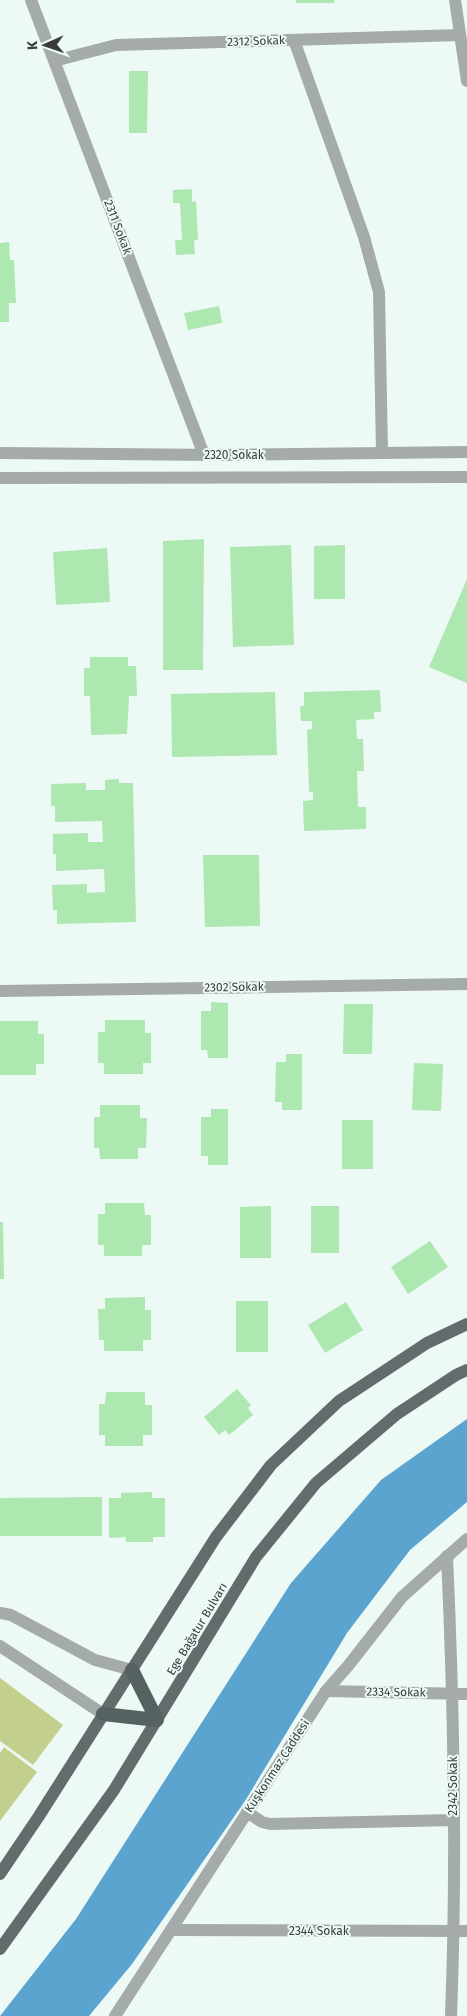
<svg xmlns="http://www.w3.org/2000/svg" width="467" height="2016" font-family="'Fira Sans',sans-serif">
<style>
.green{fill:#c3cf8d}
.water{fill:#5ca4d0}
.building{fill:#ace8b0}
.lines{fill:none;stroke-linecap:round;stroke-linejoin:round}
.minor{stroke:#a5aaab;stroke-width:12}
.tertiary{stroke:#a5aaab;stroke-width:12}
.primary{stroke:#626c6d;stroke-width:12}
.trunk{stroke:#566162;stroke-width:14}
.labels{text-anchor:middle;stroke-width:4;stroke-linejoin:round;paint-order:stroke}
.street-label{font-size:12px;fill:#383d3b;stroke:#edf9f5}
</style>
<rect width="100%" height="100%" fill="#edf9f5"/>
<path class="green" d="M0 1678 63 1725 33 1765 0 1741Z
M4 1747 37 1772 0 1821V1753Z"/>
<path class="water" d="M467 1419V1502L410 1550 347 1633 245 1801 132 1964 89 2016H0L76 1919 291 1583 381 1480Z"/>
<path class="building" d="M296 0H334V3H296Z
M129 71H148L147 133H129Z
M192 189V202L196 201 198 240H194L195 254 176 255 175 240H182L180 203H173V190Z
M9 242 10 260H14L16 303H9V322H0V243Z
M219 306 222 323 188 330 184 313Z
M204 539 203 670H163V541Z
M291 545 294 645 233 647 230 547Z
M345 545V599H314V546Z
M107 548 110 602 56 605 53 552Z
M467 579V683L429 667Z
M90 657H128V666H136L137 696H129L127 734 91 735 90 696H84V668H90Z
M380 690 381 712H374V719L356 720 357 739H363L364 771H357L358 807H366V829L304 831 303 801 313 800V792H309L307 730 312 729V721H301L300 706H304V692Z
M275 692 277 755 172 757 171 694Z
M119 779V783H133L136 922 57 924V910H53L52 885 87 884V893L105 892 104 869 56 871V854H53V834L88 833V842H103L102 821 55 822V806H51V784L86 783V790H105V780Z
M203 855H259L260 926 205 927Z
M211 1002 228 1003V1058H208L207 1050H201V1011H211Z
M344 1004H373L372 1054H343Z
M105 1020H145V1033H151V1063H143V1074H104V1063H98V1032H105Z
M0 1021H38V1034H44V1064H36V1075H0Z
M286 1054H302V1110H282V1102H275L276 1062H286Z
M414 1063 443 1064 441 1111 412 1110Z
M100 1105H140V1118H147L146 1148H138V1159H100L99 1148H94V1117H100Z
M211 1109H228V1165H208V1156H201V1117H211Z
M342 1120H373V1169H342Z
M105 1203H144L145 1215H151V1245H142V1256H104V1245H98V1214H105Z
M271 1206V1258H240V1207Z
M311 1206H339V1253H311Z
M0 1222H3L4 1279H0Z
M430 1241 448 1267 408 1294 391 1267Z
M145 1297V1310H151V1340H143V1351H104V1340H99L98 1309H105V1298Z
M236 1301H268V1352H236Z
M346 1302 363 1330 325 1353 308 1325Z
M237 1389 251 1405 248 1408 253 1415 229 1435 225 1430 219 1435 204 1417Z
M106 1392H145V1405H152V1435H143V1446H105V1435H99V1404H105Z
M152 1492V1498H165V1537H153V1542H126V1537L109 1538V1498H121V1493Z
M102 1497V1536H0V1498Z"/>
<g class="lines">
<path class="minor" d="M31 0 204 455
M294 40 364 237 379 292 382 453
M54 61 116 45 460 35
M0 991 467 984
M447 1556C454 1710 457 1863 451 2016
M326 1691 467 1694
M247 1812 262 1822 270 1824 454 1820
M171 1930 467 1931"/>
<path class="tertiary" d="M455 0 467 81
M0 453 218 455 467 452
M0 478 467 477
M0 1613 11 1615 95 1660 132 1670
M0 1646 103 1714
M115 2016 326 1691 348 1666 402 1597 467 1539"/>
<path class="primary" d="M0 1874 39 1816 216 1537 271 1465 339 1401 427 1343 467 1324
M0 1949 114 1790 256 1557 316 1483 397 1414 456 1375 467 1370"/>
<path class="trunk" d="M103 1714 157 1720 132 1670"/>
</g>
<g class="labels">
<g class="street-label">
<text transform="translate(256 41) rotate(-2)" y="4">2312 Sokak</text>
<text transform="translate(118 227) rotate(69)" y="4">2311 Sokak</text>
<text x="234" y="459">2320 Sokak</text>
<text transform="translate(234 987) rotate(-1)" y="4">2302 Sokak</text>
<text transform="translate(197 1629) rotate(-59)" y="4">Ege Bağatur Bulvarı</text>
<text transform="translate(396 1692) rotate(1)" y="4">2334 Sokak</text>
<text transform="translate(277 1766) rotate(-57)" y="4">Kuşkonmaz Caddesi</text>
<text transform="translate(453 1786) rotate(-90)" y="4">2342 Sokak</text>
<text x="319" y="1935">2344 Sokak</text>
</g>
</g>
<g transform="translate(45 45) rotate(268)" stroke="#edf9f5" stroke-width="4" paint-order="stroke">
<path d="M0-4L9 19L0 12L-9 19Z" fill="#383d3b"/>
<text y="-8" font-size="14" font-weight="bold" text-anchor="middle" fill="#383d3b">K</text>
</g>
</svg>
